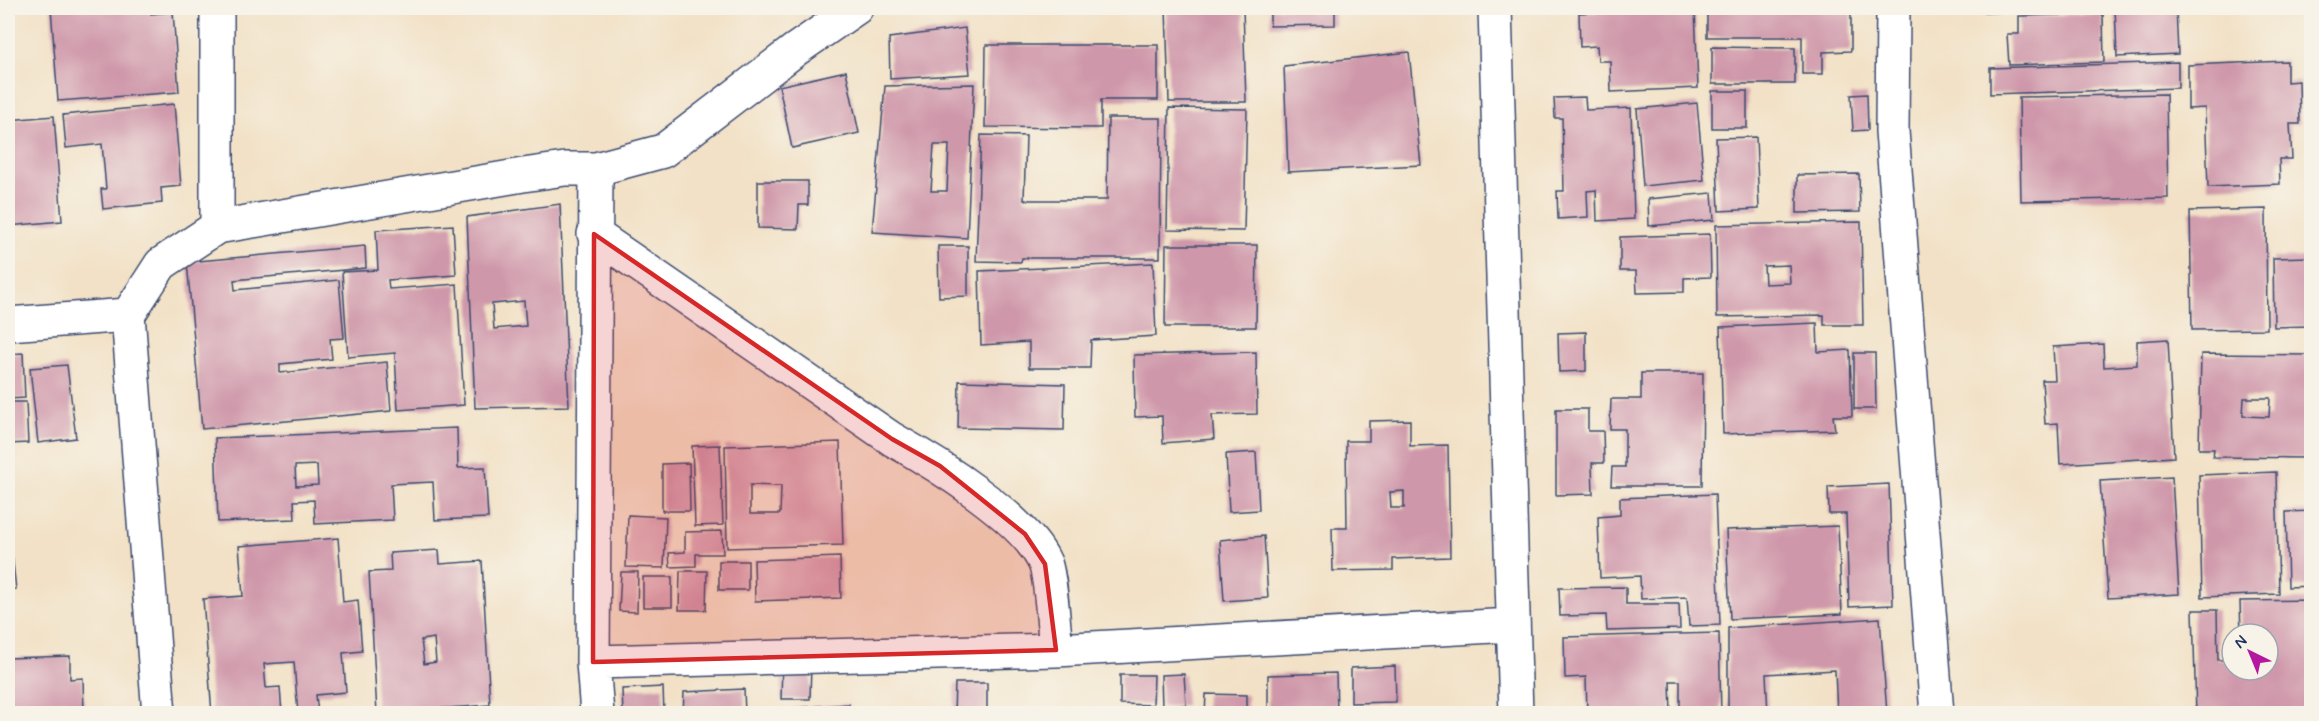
<svg xmlns="http://www.w3.org/2000/svg" width="2319" height="721" font-family="Mynerve,sans-serif">
<style>
.building{fill:#cf98aa;fill-rule:evenodd}
.lines{fill:none;stroke-linecap:round;stroke-linejoin:round}
.minor-casing{stroke:#3b4a6e;stroke-width:36}
.minor{stroke:#fff;stroke-width:33}
.marked{fill:#d62828;fill-opacity:0.2;stroke:#d62828;stroke-width:4.5;stroke-linejoin:round}
</style>
<rect width="100%" height="100%" fill="#f7f3e8"/>
<filter id="ink" filterUnits="userSpaceOnUse"><feTurbulence type="fractalNoise" baseFrequency=".0167" numOctaves="2"/><feDisplacementMap in="SourceGraphic" scale="12" xChannelSelector="R" yChannelSelector="G"/><feConvolveMatrix kernelMatrix="1 2 1 2 8 2 1 2 1" color-interpolation-filters="sRGB"/></filter>
<filter id="wash" filterUnits="userSpaceOnUse"><feTurbulence type="fractalNoise" baseFrequency=".008" numOctaves="4" result="noise"/><feDisplacementMap in="SourceGraphic" scale="24" xChannelSelector="R" yChannelSelector="G"/><feGaussianBlur stdDeviation="1.35" result="paint"/><feColorMatrix in="noise" values="0 0 0 0 0 0 0 0 0 0 0 0 0 0 0 0 0 1.4 0 .05"/><feComposite in="paint" operator="in"/></filter>
<g filter="url(#wash)">
<rect width="100%" height="100%" fill="#f2e1c6"/>
<g id="blocks">
<path class="building" d="M51 8H150L151 14 173 12 179 92 58 101Z
M1166 8H1243L1246 102H1169Z
M1270 8H1335V25L1270 26Z
M1597 8H1695L1698 88 1611 92 1610 61H1598L1597 46 1580 47 1579 13 1597 12Z
M1707 8H1851V51L1823 52V74H1802V37H1707Z
M1985 8H2076V9L1985 13Z
M2115 8H2176L2178 54 2117 57Z
M2103 14 2104 62 2009 65 2007 34H2019V16Z
M965 28 970 74 890 79 889 38Z
M986 45H1158V100H1101V128L985 127Z
M1712 47 1795 48V84H1712Z
M1409 52 1421 165 1288 172 1284 66Z
M2287 61V82L2299 81 2300 124H2290L2292 159H2279L2280 184 2208 187 2205 108 2188 109V65Z
M2178 62V88L1990 94V68Z
M846 71 859 133 792 148 779 86Z
M974 84 967 238 872 232 885 86ZM934 145H949L947 191H931Z
M1712 91H1747V128H1712Z
M1867 94 1868 130 1853 131 1851 95Z
M2166 94 2168 198 2021 201 2019 97Z
M1585 97 1586 110 1631 108 1634 219 1597 221 1596 190 1587 191 1588 217 1558 219 1557 191H1564L1562 118H1555L1554 98Z
M1697 103 1704 180 1643 186 1637 109Z
M174 104 181 186 161 188 162 203 103 209 101 189H106L102 144 66 148 63 115Z
M1169 108 1247 109 1244 231 1167 230Z
M54 116 62 221 8 226V120Z
M1108 118H1161L1160 258H1022L1021 262 976 261 981 135 1026 136 1024 200H1107Z
M1756 137 1759 209 1719 211 1716 138Z
M1859 174 1860 212 1797 213V175Z
M758 181H808V205H799L798 229 758 228Z
M1712 193 1714 220 1649 226 1648 199Z
M560 204 569 406 475 408 467 217ZM524 301 526 326 494 329 492 304Z
M2266 209 2267 329 2192 330 2190 211Z
M1861 222 1863 325H1824V315L1717 317 1716 225ZM1789 265 1790 283 1765 284 1764 266Z
M453 225 456 275 388 280 389 289 457 284 464 405 398 410 395 353 348 357 342 272 378 270 376 230Z
M1710 234 1711 277 1684 278V292L1637 293 1636 271H1620V237Z
M1166 245H1257L1256 327H1165Z
M365 246 366 268 234 280 235 290 339 280 344 338 330 339 332 359 280 364V373L387 362 391 411 202 429 187 262Z
M938 246H968V296L939 297Z
M2312 257V326L2274 327 2273 258Z
M1153 263 1156 336 1091 340 1090 368H1029V342L981 345 979 271Z
M1817 323 1818 352 1850 350 1852 416H1833L1835 430 1723 434 1720 327Z
M1586 332V371L1559 372 1558 333Z
M2168 339 2174 457 2060 464 2058 423 2045 424 2042 380H2055L2053 347 2103 344 2104 367 2137 365V341Z
M1256 352 1257 414 1212 415 1214 439 1163 443 1162 416 1135 417 1134 355Z
M23 353 25 398 8 399V354Z
M1854 353H1875L1876 409H1854Z
M2201 354 2312 355V458L2213 457 2214 449H2199ZM2244 398H2270L2269 417 2243 416Z
M67 365 76 438 38 443 30 368Z
M1641 373H1703L1702 486H1611L1612 467H1625V429H1610L1611 399H1641Z
M959 381 1065 384 1064 430 958 428Z
M8 402H26L28 443 8 444Z
M1556 409H1588V431H1603L1604 463H1592L1593 494 1556 495Z
M1410 420V446L1448 445 1450 557 1393 559V570L1333 571 1332 528H1347L1346 441H1369V421ZM1404 491V508H1391L1390 492Z
M457 428 458 468 485 467 488 518 435 520 433 482 391 484 393 520 315 524 314 500 294 501 295 519 218 522 215 438ZM317 465 318 485 296 486 295 466Z
M840 442 843 545 727 548 725 446ZM750 485 781 486 780 514H750Z
M720 445 723 525 695 526 692 446Z
M1256 452 1259 510 1229 512 1226 454Z
M689 463 690 511H662V464Z
M2276 472 2279 594 2202 597 2199 475Z
M2172 477 2179 594 2108 598 2100 481Z
M1889 484 1893 605 1849 607 1846 514H1829L1828 487Z
M1715 494 1720 625 1689 626 1687 597 1641 599 1640 576 1600 578 1598 517 1620 515V498Z
M2312 511V586L2288 587 2286 512Z
M628 515 666 517 664 568 626 567Z
M1838 526 1842 614 1730 619 1726 530Z
M722 531 723 554H696V566L670 567 669 553 685 552V532Z
M1264 536 1268 598 1224 601 1220 540Z
M338 538 343 602 358 600 362 651 343 653 346 692 316 695 318 714H298L294 662 264 664 266 688 280 687 282 714H212L203 599 243 596 239 546Z
M439 550 440 564 482 561 490 705 377 713 369 572 391 571 390 553ZM434 638 436 662 424 664 421 640Z
M8 554H12L16 589 8 590Z
M840 557 841 598 755 601 754 560Z
M719 561H748V590H719Z
M680 571H707L706 610H679Z
M621 572H638L637 612 619 611Z
M643 577H672V607H643Z
M1626 587V604H1679L1680 629 1607 631 1606 615 1560 616 1559 588Z
M2312 600V714H2196L2193 610H2217L2218 660H2232V670H2268V634H2241L2240 601Z
M1880 618 1887 714H1837L1835 670 1766 674 1768 714H1728V628Z
M1719 633 1721 714H1680V681H1670L1671 714H1587L1586 677 1565 678 1564 637Z
M70 656V679L83 678 84 714H8V658Z
M782 664H811L810 699H781Z
M1395 666 1396 702 1351 703V668Z
M1336 673 1337 714H1268V675Z
M1184 674 1186 705 1162 707 1161 675Z
M1120 675H1154L1153 705 1120 704Z
M955 683H987V714H954Z
M663 687 664 714H623L622 689Z
M744 689 745 714H683L684 692Z
M1206 694 1247 695V714H1205Z
M849 704V714H794V708Z"/>
</g>
</g>
<g filter="url(#ink)">
<use href="#blocks" fill-opacity="0" stroke="#3b4a6e" stroke-width="1.5"/>
<g class="lines">
<defs>
<path id="minor" d="M1495 8 1516 714
M1893 8 1892 131 1937 714
M596 169 593 662 597 714
M217 227V8
M594 234 892 439C935 463 1025 518 1045 563 1051 578 1054 631 1056 650
M8 324 128 315
M593 662 1056 650 1512 625
M159 714 128 315 161 264 217 227 523 175 565 169H596L663 151 795 50 856 8"/>
</defs>
<use href="#minor" class="minor-casing"/>
<use href="#minor" class="minor"/>
</g>
</g>
<path class="marked" d="M594 234 892 439 940 466 1025 534 1045 564 1056 650 593 662Z"/>
<rect width="2319" height="721" fill="none" stroke="#f7f3e8" stroke-width="30"/>
<g transform="translate(2250 652) rotate(317)"><circle r="28" fill="#f7f3e8" stroke="#9fa5b1" stroke-width="1.5"/>
<path d="M0-4.5L10 22L0 15L-10 22Z" fill="#b5179e"/>
<text y="-9" font-size="16" font-weight="bold" text-anchor="middle" fill="#1b2f5e">N</text>
</g>
</svg>
